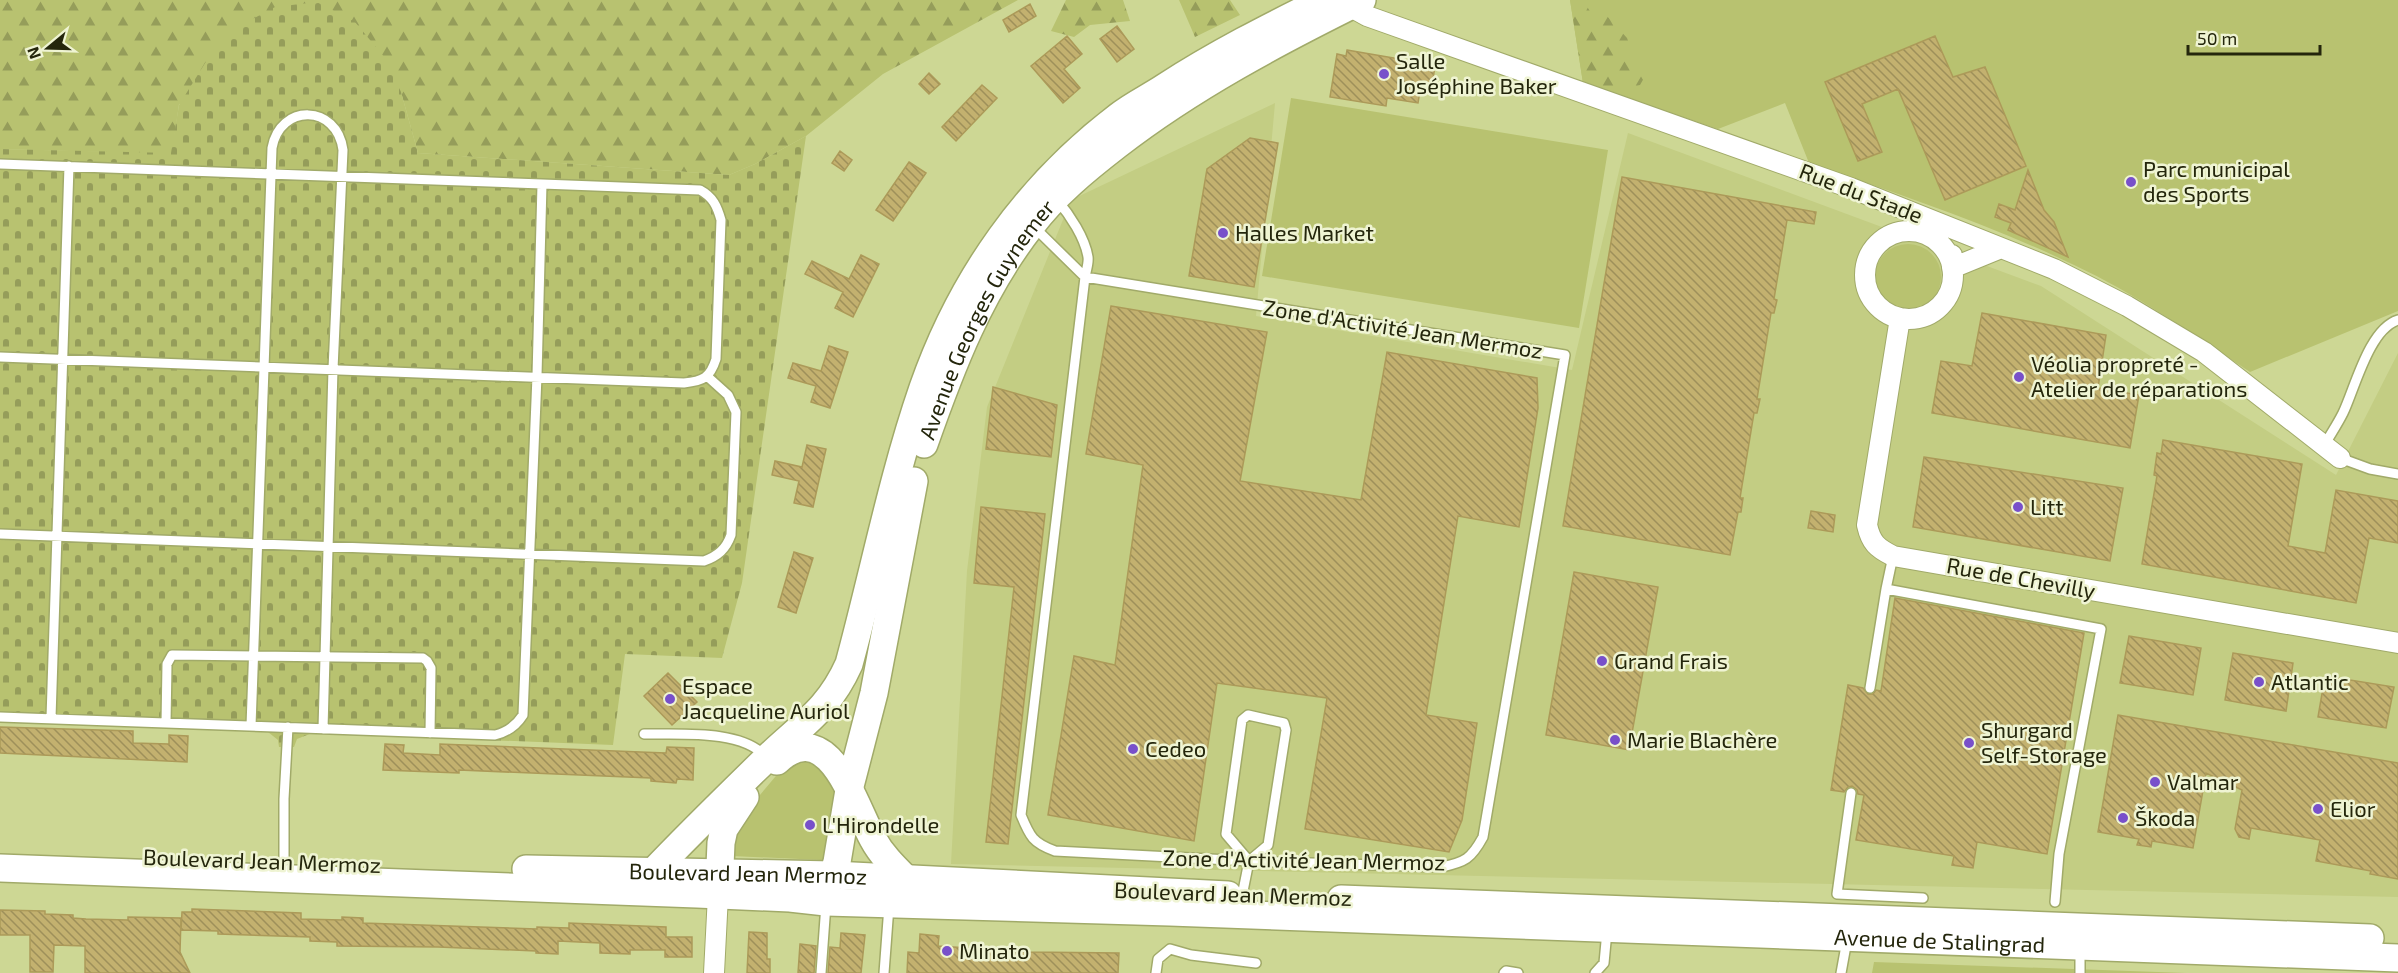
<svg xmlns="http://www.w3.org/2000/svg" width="2398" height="973" font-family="'Exo 2',sans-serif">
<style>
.built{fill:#c3cd83}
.grass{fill:#b8c270}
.forest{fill:url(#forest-firs)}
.cemetery{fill:url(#cemetery-stones)}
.building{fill:url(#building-back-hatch);stroke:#ac9a59;stroke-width:1.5}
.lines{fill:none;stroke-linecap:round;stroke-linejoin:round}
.lane-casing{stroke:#a1aa69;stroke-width:12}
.street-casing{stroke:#a1aa69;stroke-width:22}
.secondary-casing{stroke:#a1aa69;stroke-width:30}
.lane{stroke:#fff;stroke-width:9}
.street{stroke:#fff;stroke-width:20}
.secondary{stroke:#fff;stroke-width:27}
.poi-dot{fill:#7850ca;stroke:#eff4d3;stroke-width:2}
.labels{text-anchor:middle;stroke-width:5;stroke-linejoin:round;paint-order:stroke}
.poi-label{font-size:22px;fill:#24260c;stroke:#eff4d3;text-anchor:start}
.street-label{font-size:22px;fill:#24260c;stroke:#eff4d3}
</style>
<defs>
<pattern id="forest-firs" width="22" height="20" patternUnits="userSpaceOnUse" patternTransform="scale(1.5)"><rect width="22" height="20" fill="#b8c270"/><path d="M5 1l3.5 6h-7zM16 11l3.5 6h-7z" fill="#959d5a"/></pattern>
<pattern id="cemetery-stones" width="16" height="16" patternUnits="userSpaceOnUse" patternTransform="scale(1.5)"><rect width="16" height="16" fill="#b8c270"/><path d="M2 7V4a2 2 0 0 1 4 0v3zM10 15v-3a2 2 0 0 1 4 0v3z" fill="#959d5a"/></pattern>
<pattern id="building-back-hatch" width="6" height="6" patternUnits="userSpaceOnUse" patternTransform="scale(1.5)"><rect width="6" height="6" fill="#c3b16f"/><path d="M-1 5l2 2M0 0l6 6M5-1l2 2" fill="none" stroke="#9e905a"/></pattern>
</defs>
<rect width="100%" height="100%" fill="#cdd794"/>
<path class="built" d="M1275 103 1256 316 1572 370 1628 133 2041 286 2336 475 2398 353V897L951 864 967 571 987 407 1071 200Z"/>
<path class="grass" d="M1570 0H2398V311L2250 372C2193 334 2136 294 2074 265 1989 224 1898 194 1809 163L1785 103 1718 129 1583 83Z
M1291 98 1608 150 1579 328 1262 276Z
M1875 277a33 33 0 1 1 66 0a33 33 0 1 1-66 0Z
M812 759C818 764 829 771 832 779 841 799 837 844 822 860L732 856 733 827 786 764Z
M1874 962 2186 973H1872Z"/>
<path class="forest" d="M0 0H1018L883 74 806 136 755 164 729 175 418 153 401 92 179 104 172 154 0 149Z
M1066 0H1123L1130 21 1090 25 1074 37 1051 31Z
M1179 0H1230L1240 15 1195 37Z
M1570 0H1583L1591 13 1607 16 1627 38 1634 57 1648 71 1640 85 1615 94 1583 83Z"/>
<path class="cemetery" d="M317 2 355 22 385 58 401 92 418 153 729 175 755 164 806 136 742 583 722 658 625 654 613 745 312 733 297 739 294 747H279L278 740 268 732 0 720V149L171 153 179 105 207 60 236 28 275 7Z"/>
<path class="building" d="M1030 4 1036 16 1009 32 1003 20Z
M1117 26 1134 49 1117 62 1100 39Z
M1067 36 1082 54 1064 69 1080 88 1063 103 1031 66Z
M1935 36 1953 77 1985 67 2026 166 1945 200 1898 89 1862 104 1882 152 1858 161 1825 82Z
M1347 50 1435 65 1432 87 1421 85 1418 103 1387 98 1386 106 1330 97 1337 54 1346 56Z
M929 73 940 84 929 94 919 84Z
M982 85 997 98 956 141 942 127Z
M1250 138 1278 143 1254 287 1189 276 1207 169Z
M840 151 852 160 844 171 832 163Z
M909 162 926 173 893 221 876 210Z
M2028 170 2044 210 2054 222 2068 257 2008 230 2011 223 1995 217 1999 204 2015 210Z
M1622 177 1816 212 1814 224 1787 220 1774 299 1777 300 1774 313H1771L1757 399H1760L1757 413H1754L1740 498H1743L1741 512H1738L1730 555 1563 526Z
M861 255 879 264 853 317 835 308 843 292 805 274 812 261 849 279Z
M1111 306 1267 332 1240 481 1361 500 1387 352 1537 378 1538 408 1519 527 1458 516 1426 715 1477 723 1462 820 1449 852 1305 829 1327 698 1217 683 1194 841 1048 815 1074 656 1115 665 1143 465 1086 454Z
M1982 313 2106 335 2098 388 2139 395 2130 448 1932 413 1941 361 1972 366Z
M829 346 848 352 830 408 811 402 816 386 788 378 793 363 821 371Z
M993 387 1057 405 1051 457 986 449Z
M2163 440 2302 464 2288 546 2325 553 2336 490 2398 501V543L2369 538 2356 603 2142 564 2157 476 2154 475 2157 453 2161 454Z
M807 445 826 449 813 507 794 503 799 481 772 475 775 461 802 467Z
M1924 457 2123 488 2110 561 1913 527Z
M981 507 1045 514 1008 844 986 842 1014 587 974 583Z
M1811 511 1835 515 1833 532 1808 528Z
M794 552 813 558 796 613 778 607Z
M1574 572 1658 587 1629 750 1546 735Z
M1895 598 2084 633 2047 854 1977 842 1973 868 1952 865 1954 856 1856 840 1864 795 1858 794 1857 790 1852 786 1848 787 1844 792 1831 790 1848 685 1863 688 1868 694H1873L1876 690 1881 691Z
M2129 636 2201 648 2193 695 2120 683Z
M2233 653 2293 663 2286 711 2225 700Z
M668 673 697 702 672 725 644 696Z
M2325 676 2394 687 2386 728 2318 717Z
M2118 715 2398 763V879L2370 874 2371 871 2316 861 2320 840 2251 828 2249 839 2239 837 2235 829 2242 790 2206 773 2193 848 2152 841 2151 847 2137 845 2139 839 2098 832Z
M0 727 133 731V743L169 744V735L188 736 187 762 0 753Z
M385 744 404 745 403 753 440 755V744L666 753 667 747 694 748 693 780 677 779 676 783 651 781V778L459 770V773L383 770Z
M192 909 301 913V919L342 920V917L363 918V923L537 929V927L569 928V923L666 927V937H692V957H665V950H630V954L600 953V943L558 941V954L536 953V951L438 947 337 946V942L310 941V937L218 934V931L181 930 182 912H192Z
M0 910 45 911V914L73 915V918L86 919 128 920V917L181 918 180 952 190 973H85V946L54 945 53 972H30V935H0Z
M749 932 767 933V959H770V973H747Z
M841 933 865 935 861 973H828L830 947 840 948Z
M920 934 939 936 938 946 1029 952 1119 953 1118 973H907L908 952 919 953Z
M800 944 816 946 814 973H798Z"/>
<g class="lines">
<defs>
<path id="lane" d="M0 164 542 184 537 376 523 715C516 726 507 732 495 735L0 717
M1033 226 1085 277 1565 355 1483 837C1471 859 1465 862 1442 867L1249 861 1055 851C1033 843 1030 837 1021 815L1085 277C1086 271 1089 263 1088 257 1085 238 1070 215 1057 200
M0 357 684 383C703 381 710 378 716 359L721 220C717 206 713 197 700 190L542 184
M2324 446C2330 435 2337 425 2343 413 2355 388 2369 329 2398 320
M2340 458 2370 469 2398 474
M0 534 704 561C718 556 726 549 731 535L736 412 728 395 708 377
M1886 589 1893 556
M1870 688 1886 589 2101 629 2059 854 2055 902
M51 718 69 166
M166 723 167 664 172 655 423 658 427 661 431 668 430 733
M251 726 272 148C280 103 337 104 343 150L333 369 323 729
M644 734C679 735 740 729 765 756
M1851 793 1837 894 1923 898
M284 861V799L288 727
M1242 896 1249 861 1268 845 1286 730 1284 723 1248 715 1242 720 1226 834 1249 861
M2080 948V973
M821 973 826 904
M884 973 889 906
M1156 973 1158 959 1170 949 1191 955 1256 963
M1504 973 1506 971 1518 973
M1595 973 1604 963 1607 931
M1841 973 1847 940"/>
<path id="street" d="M1346 0 1349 6 1367 16 1851 188 2054 269 2127 306 2204 352 2340 458
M1865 275a44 44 0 1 1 88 0a44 44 0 1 1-88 0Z
M1952 255V268L2001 248
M1900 318 1867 525C1871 543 1877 548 1893 556L2398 643
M714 973 718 895"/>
<g id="secondary">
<path id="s1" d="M924 444C951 367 980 291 1031 226 1054 195 1086 169 1117 145 1192 87 1277 42 1362 0"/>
<path d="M777 761C829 713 854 805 873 839 881 854 893 866 905 878"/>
<path id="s2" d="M0 868 697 894 790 898 826 902 1170 912 2398 958"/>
<path id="s3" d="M526 869 833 875 1228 895"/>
<path d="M652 873C689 834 727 797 766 759 801 725 828 711 849 664 874 572 892 478 923 388 961 279 1027 186 1119 116 1133 105 1150 97 1165 87 1216 54 1269 27 1324 0"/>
<path d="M719 889 721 843 724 829 745 797"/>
<path d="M823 890 833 875 837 862 849 790 874 693 914 481"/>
<path d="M1341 899 2370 938"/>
</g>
</defs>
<use href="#lane" class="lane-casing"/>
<use href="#street" class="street-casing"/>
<use href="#secondary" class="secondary-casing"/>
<use href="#lane" class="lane"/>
<use href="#street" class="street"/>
<use href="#secondary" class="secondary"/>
</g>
<g class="poi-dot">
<circle cx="1384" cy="74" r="6"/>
<circle cx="2131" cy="182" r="6"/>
<circle cx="1223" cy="233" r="6"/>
<circle cx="2019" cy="377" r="6"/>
<circle cx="2018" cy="507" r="6"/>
<circle cx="1602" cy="661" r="6"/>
<circle cx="2259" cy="682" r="6"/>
<circle cx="670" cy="699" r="6"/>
<circle cx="1615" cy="740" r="6"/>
<circle cx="1969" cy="743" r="6"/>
<circle cx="1133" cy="749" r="6"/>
<circle cx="2155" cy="782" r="6"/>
<circle cx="2318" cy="809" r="6"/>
<circle cx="2123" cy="818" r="6"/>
<circle cx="810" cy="825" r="6"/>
<circle cx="947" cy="951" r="6"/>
</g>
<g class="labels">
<g class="poi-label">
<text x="1396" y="69">Salle<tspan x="1396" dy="25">Joséphine Baker</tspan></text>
<text x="2143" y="177">Parc municipal<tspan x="2143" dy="25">des Sports</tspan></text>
<text x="1235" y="241">Halles Market</text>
<text x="2031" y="372">Véolia propreté -<tspan x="2031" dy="25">Atelier de réparations</tspan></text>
<text x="2030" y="515">Litt</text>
<text x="1614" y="669">Grand Frais</text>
<text x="2271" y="690">Atlantic</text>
<text x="682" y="694">Espace<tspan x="682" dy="25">Jacqueline Auriol</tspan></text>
<text x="1981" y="738">Shurgard<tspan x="1981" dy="25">Self-Storage</tspan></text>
<text x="1627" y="748">Marie Blachère</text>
<text x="1145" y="757">Cedeo</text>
<text x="2167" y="790">Valmar</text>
<text x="2330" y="817">Elior</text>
<text x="2135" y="826">Škoda</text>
<text x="822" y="833">L'Hirondelle</text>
<text x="959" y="959">Minato</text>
</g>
<g class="street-label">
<text transform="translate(1861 193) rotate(21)" y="8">Rue du Stade</text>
<text dy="8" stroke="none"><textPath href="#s1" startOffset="140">Avenue Georges Guynemer</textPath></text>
<text transform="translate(1403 329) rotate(9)" y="8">Zone d'Activité Jean Mermoz</text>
<text transform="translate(2021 578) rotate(10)" y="8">Rue de Chevilly</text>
<text transform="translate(1304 860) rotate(1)" y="8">Zone d'Activité Jean Mermoz</text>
<text transform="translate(262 861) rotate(2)" y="8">Boulevard Jean Mermoz</text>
<text dy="8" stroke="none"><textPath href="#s3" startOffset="222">Boulevard Jean Mermoz</textPath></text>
<text transform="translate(1233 894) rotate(2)" y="8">Boulevard Jean Mermoz</text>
<text dy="8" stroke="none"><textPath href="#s2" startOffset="1941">Avenue de Stalingrad</textPath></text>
</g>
</g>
<g transform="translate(48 48) rotate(251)" stroke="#eff4d3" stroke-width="4.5" paint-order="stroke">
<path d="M0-4.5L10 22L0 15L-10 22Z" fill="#24260c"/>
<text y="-9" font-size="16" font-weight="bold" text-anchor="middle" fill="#24260c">N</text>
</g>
<path d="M2188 45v9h132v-9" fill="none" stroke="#24260c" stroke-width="3"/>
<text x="2197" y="45" font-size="18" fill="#24260c" stroke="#eff4d3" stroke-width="4.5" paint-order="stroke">50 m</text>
</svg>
